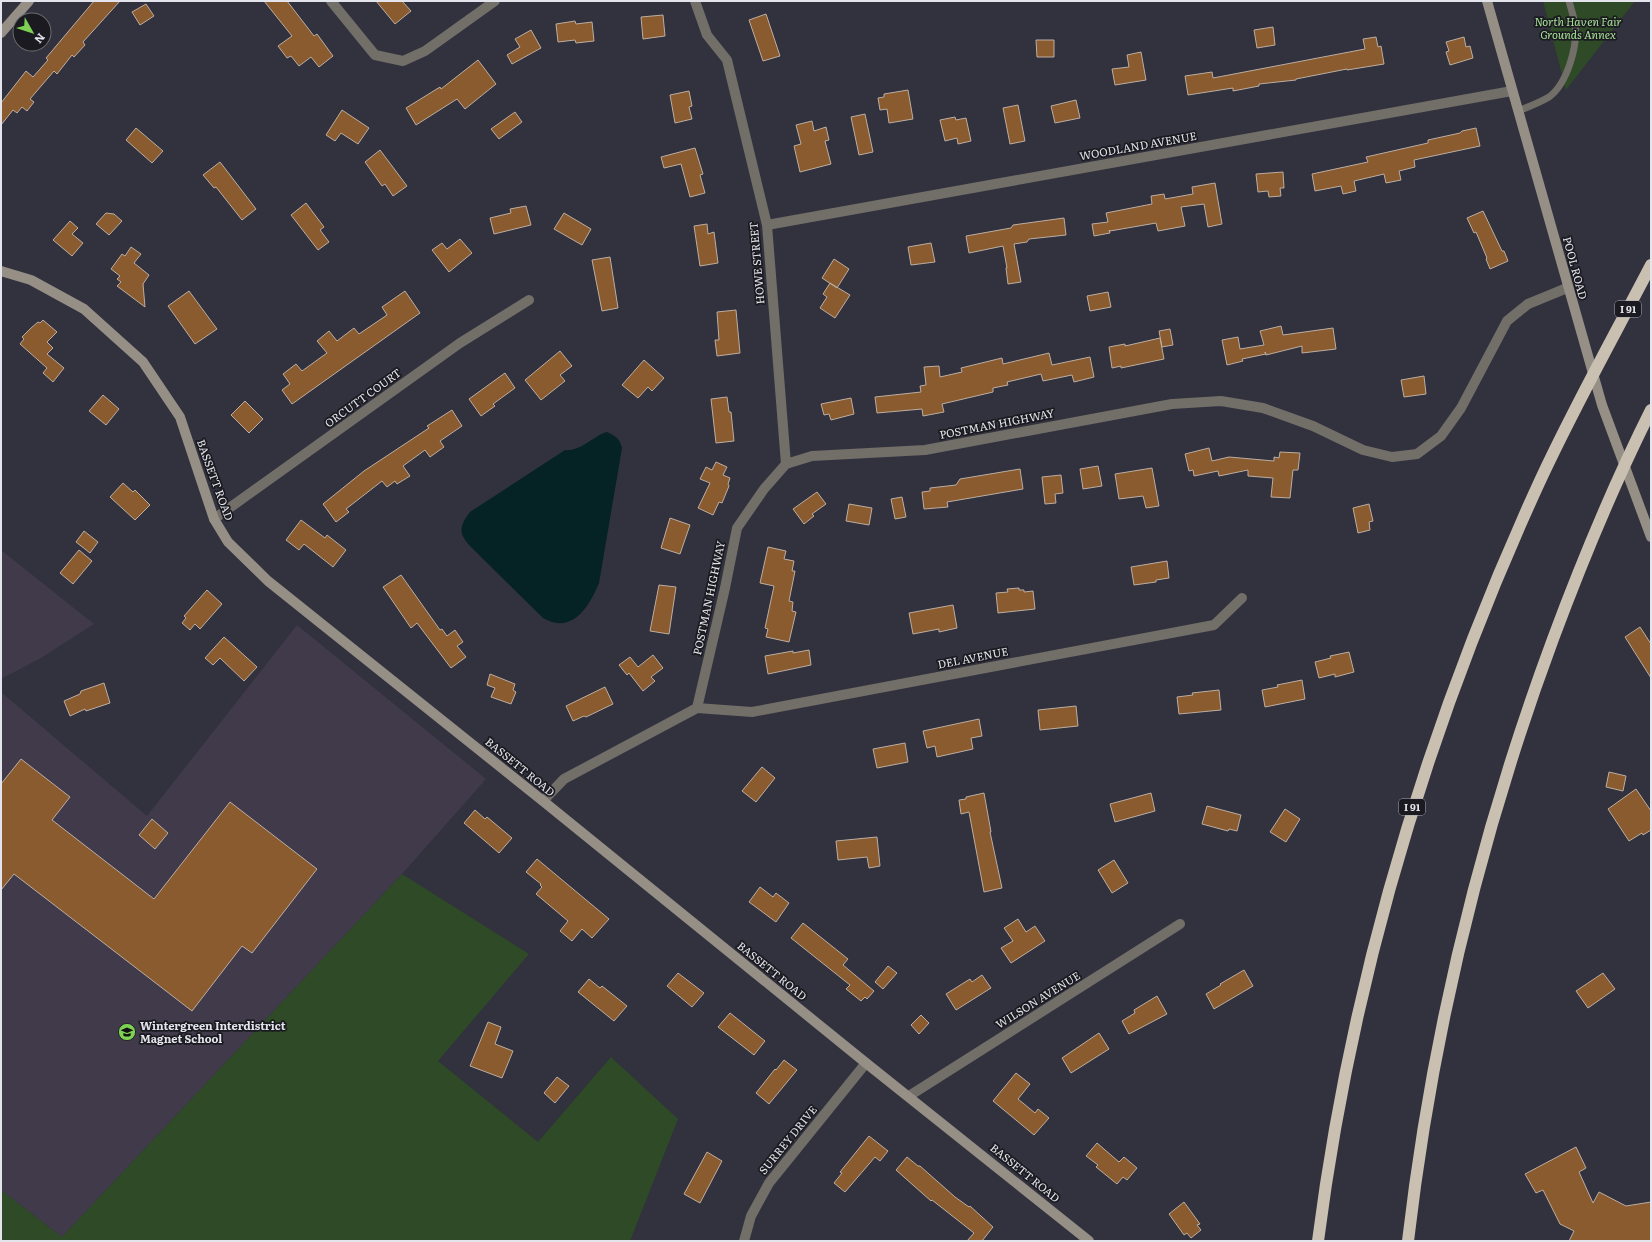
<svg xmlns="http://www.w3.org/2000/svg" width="1652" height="1242" font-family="Literata,serif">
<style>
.education{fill:#413a4b}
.green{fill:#2e4a26}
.water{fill:#052224}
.building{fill:#8a5b2f;stroke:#bcaea2}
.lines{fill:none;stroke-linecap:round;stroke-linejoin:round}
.lane{stroke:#726e68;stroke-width:7}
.street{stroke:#726e68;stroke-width:10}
.secondary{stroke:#968f86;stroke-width:10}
.highway{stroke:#c9c0b1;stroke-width:12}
.labels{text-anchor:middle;stroke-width:3.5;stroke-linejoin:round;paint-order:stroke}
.shield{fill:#1a1a20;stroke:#a7a7af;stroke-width:1}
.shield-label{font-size:10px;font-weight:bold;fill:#e4e4ec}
.park-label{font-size:11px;font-style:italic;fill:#a7e196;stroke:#1a1a20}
.street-label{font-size:11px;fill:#e4e4ec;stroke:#1a1a20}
.poi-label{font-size:11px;font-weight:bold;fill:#e4e4ec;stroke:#1a1a20;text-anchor:start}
</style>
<rect width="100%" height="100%" fill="#32313e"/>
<path class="education" d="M1 550 94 624 41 658 1 679Z
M297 625 486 779 402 874 62 1237 1 1190V692L147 816Z"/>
<path class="green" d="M1543 1H1635L1566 90Z
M402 874 529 954 438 1061 538 1142 611 1057 678 1119 630 1241H1V1190L62 1237Z"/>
<path class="water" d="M607 432C616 436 620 439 622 448L599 583C589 607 572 635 543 618L471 547C458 533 459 527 470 512L565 450C580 452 593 436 607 432Z"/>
<path class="building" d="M94 1H120L83 42 85 45 74 57 72 55 57 74 54 71 30 99 34 102 27 111 22 107 17 113 13 110 1 125V103L26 71 33 77 48 60 46 58Z
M264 1H287L314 36 317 34 333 56 319 67 311 57 299 66 291 56 287 58 278 46 292 36Z
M376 1H402L411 11 395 24Z
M146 4 154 16 140 25 132 12Z
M766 14 780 56 763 61 749 20Z
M663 15 665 36 643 39 641 17Z
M575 21 576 24 592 22 594 41 576 43 575 40 558 42 556 24Z
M1273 27 1275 45 1257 48 1254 30Z
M531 30 541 48 512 64 507 55 520 47 515 39Z
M1376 37 1378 47 1381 46 1384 64 1347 70V69L1296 79V80L1259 84V86L1233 91V88L1188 95 1185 76 1212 72 1213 78 1365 49 1363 39Z
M1464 37 1466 47 1470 46 1473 58 1450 65 1446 52 1449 51 1446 42Z
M1036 40H1054V57H1037Z
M1141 52 1146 80 1115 85 1112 69 1129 67 1127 55Z
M478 60 496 84 465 109 457 99 416 125 406 108 440 87 441 89Z
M908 90 913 119 889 123 887 109 880 110 878 98 884 97V94Z
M689 91 692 106 689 107 692 119 675 123 670 95Z
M1076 100 1080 118 1055 123 1051 106Z
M1018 105 1025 141 1010 144 1003 108Z
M342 110 369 128 358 144 341 133 335 141 326 135Z
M515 112 522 122 499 139 491 129Z
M865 114 873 152 859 155 851 117Z
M955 117 956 120 966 118 971 141 958 144 957 138 945 141 940 120Z
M812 121 814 131 826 127 829 140 825 141 831 164 800 172 794 146 801 144 796 125Z
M136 128 163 151 152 163 126 140Z
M1476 128 1480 146 1414 160 1415 167 1399 171 1401 180 1386 183 1384 174 1354 181 1356 191 1343 194 1341 186 1315 191 1312 174 1368 162 1366 157 1428 143V140L1460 133 1462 131Z
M695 148 703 174 700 175 705 193 690 197 681 164 664 168 661 157Z
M380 150 407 186 393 196 385 184 382 186 365 162Z
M220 162 256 209 242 220 216 187 214 188 203 175Z
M1283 172 1284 188H1280L1281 196 1269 197 1268 191 1258 192 1256 174Z
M1215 183 1222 224 1208 227 1204 204 1181 207 1185 226 1158 231 1156 223 1110 231 1109 230 1110 233 1094 236 1092 224 1108 222 1106 213 1152 204 1151 196 1164 194 1165 199 1193 194 1192 187Z
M306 203 324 227 320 230 329 242 318 250 291 215Z
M526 206 531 225 494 234 490 218 511 213 510 209Z
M1483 211 1502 251H1504L1508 261 1490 269 1486 259 1487 258 1476 232 1474 233 1467 218Z
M106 213 114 214 122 221 109 235 96 224Z
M564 213 591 229 582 245 554 229Z
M1064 218 1066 235 1029 239 1027 242 1014 244 1021 282 1008 284 1006 268H1007L1003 246 969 253 966 236 1011 228 1013 225Z
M70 221 78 228 72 234 83 243 72 256 53 240Z
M707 224 708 234 714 232 718 263 700 266 694 226Z
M460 239 472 253 449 272 432 250 442 243 447 249Z
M931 243 935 262 911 265 908 247Z
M131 247 141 254 134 263 149 275 143 284 145 307 117 286 121 282 117 279 120 276 111 269 122 254 125 256Z
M610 257 618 308 602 311 592 260Z
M834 259 849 269 837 288 822 278Z
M830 283 850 295 835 318 820 308 827 297 823 294Z
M189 291 217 329 195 344 168 306Z
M405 291 420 313 292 404 282 390 290 384 283 374 296 364 302 371 327 353 317 341 329 331 337 341 354 328 359 334 387 315 382 307Z
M1108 292 1111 307 1090 311 1087 296Z
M736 310 740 353 717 356 715 340H719L717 312Z
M43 320 57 332 47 342 53 348 47 354 64 368 53 382 43 373 47 368 20 344 24 339 22 337 31 328 38 322 40 323Z
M1281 326 1283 335 1333 328 1336 349 1302 353V346L1266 355 1265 352 1266 354 1242 359 1243 361 1227 365 1222 340 1238 337 1240 349 1264 345 1260 331Z
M1170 329 1173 345 1162 347 1159 331Z
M1160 338 1164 359 1121 368V366L1112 368 1109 347 1125 344V346Z
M560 351 572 366 560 375 565 381 541 400 525 380Z
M1049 353 1052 365 1090 357 1094 377 1074 382 1072 375 1043 381 1041 374 1007 382 1008 385 993 388V392L942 404 944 412 923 416 922 409 877 413 875 397 921 392 920 386 926 385 924 367 939 366 940 377 962 372 961 368 1002 358 1003 364Z
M644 360 664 378 652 391 648 387 638 398 622 385Z
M505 373 515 388 493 404 495 406 481 416 469 399Z
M1424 376 1426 394 1404 397 1401 380Z
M103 395 119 409 106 425 89 411Z
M727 397 729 412H731L734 441 716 443 711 399Z
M851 398 854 414 831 420 829 414 824 415 821 404Z
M245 401 263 419 249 433 231 415Z
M452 410 462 426 440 441 444 447 430 457 425 450 403 466 410 476 397 484 395 481 387 487 382 481 346 509 349 512 336 522 323 504 364 471 429 428 427 426Z
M1209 448 1212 461 1229 457 1274 461V457L1279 458 1280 452 1300 453 1298 470H1293L1290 498 1271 497 1273 478 1248 476V470L1219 476 1218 471 1194 476 1193 470 1189 471 1185 454Z
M716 462 727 467 723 475 730 478 728 484 729 486 722 503 719 502 713 515 698 508 710 483 700 479 706 467 712 470Z
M1098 466 1102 486 1083 489 1080 469Z
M1152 468 1159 506 1146 508 1143 496 1119 499 1115 474Z
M1020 469 1023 489 947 502 948 507 924 509 922 492 930 491V488L956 485 960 479Z
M1061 475 1063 493 1055 494 1056 503 1045 504 1042 477Z
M123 483 133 492 135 490 150 505 135 520 110 497Z
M817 492 826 504 812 514 814 516 804 524 793 509Z
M902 497 906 517 895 519 891 499Z
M849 504 872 508 869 525 846 521Z
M1369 504 1373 521 1369 522 1370 530 1358 533 1353 508Z
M670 518 690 525 680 554 661 548Z
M301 520 325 538 327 535 346 550 333 567 304 544 299 550 286 540Z
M84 531 98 542 90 553 76 542Z
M768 547 786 551 784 559 794 561 792 571H795L789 601 793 602 792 611 796 612 789 642 766 637 768 629 765 628 774 586 760 583Z
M79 550 92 561 73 584 60 573Z
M1167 561 1169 578 1156 580V582L1134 585 1131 567Z
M401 575 440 630 442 629 447 636 455 630 463 642 457 646 466 657 451 668 417 623 411 628 383 587Z
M659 585 676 587 669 634 650 631Z
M1019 588V590H1024V592L1033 591 1035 609 998 613 996 593 1008 592 1007 589Z
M207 590 222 604 200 629 195 624 190 630 182 623 186 618 184 616Z
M953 605 957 628 939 632V629L913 634 909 613Z
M1640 627 1651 644V678L1625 637Z
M224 637 257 667 244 681 220 658 213 665 205 658Z
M809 650 811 665 768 674 765 656 793 651V653Z
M1349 652 1354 672 1335 677V674L1319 678 1315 662 1331 658 1330 656Z
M653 655 663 668 651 677 655 681 643 691 629 673 627 675 619 665 630 657 638 667Z
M490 674 515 684 513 690 516 692 511 704 491 697 495 688 487 685Z
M1302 680 1305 699 1265 707 1262 690 1278 687 1277 685Z
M104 683 110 703 86 711 85 709 70 716 64 701 80 694 81 691Z
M605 687 613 704 586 717 584 716 573 721 566 706Z
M1219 690 1221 710 1179 714 1177 697 1193 695 1192 693Z
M1076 706 1078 726 1040 730 1038 710Z
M979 719 982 736 971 738 973 749 937 757 935 746 927 748 923 731Z
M905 743 908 762 877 768 873 749Z
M21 759 70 797 52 820 154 899 230 802 317 869 252 953 242 946 192 1011 14 874 1 890V784Z
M762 767 775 778 756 802 742 791Z
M1609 772 1626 776 1623 791 1606 787Z
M1636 789 1651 811V830L1643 835 1642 833 1629 841 1608 809Z
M984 793 991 832H990L1002 888 984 892 969 812 961 814 959 800 966 799V797Z
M1151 793 1155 811 1115 822 1110 804Z
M1207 806 1241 815 1237 831 1229 829 1228 831 1202 824Z
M1285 809 1300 819 1286 842 1270 832Z
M475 810 485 819 487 817 512 838 499 853 464 823Z
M152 819 168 833 155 849 139 835Z
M877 837 880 866 869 868 867 857 838 860 836 841Z
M537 859 609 919 592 938 582 929 572 941 560 931 568 921 536 894 542 887 540 885 541 884 526 872Z
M1114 860 1128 883 1112 893 1098 870Z
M760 887 773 897 776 893 789 903 776 922 749 902Z
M1018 919 1026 932 1035 926 1045 941 1011 963 1001 948 1013 941 1004 928Z
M803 923 848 959 843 965 874 991 867 999 865 997 861 1001 846 989 850 985 791 938Z
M888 966 897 973 883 989 875 982Z
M1244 970 1253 986 1214 1009 1206 994 1221 985 1220 984Z
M678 973 704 993 692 1007 667 986Z
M1603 973 1615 989 1588 1008 1576 991Z
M982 975 991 988 956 1010 946 994 970 979 972 982Z
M589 979 600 988 602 986 627 1006 614 1021 578 992Z
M1157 996 1167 1014 1129 1034 1122 1021 1135 1013 1134 1010Z
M730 1013 765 1041 754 1055 718 1027Z
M921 1015 929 1023 919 1034 911 1025Z
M488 1022 501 1027 495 1044 513 1051 502 1078 470 1066Z
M1099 1033 1109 1049 1071 1073 1062 1058Z
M784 1060 797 1070 769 1104 756 1093 775 1069 776 1070Z
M1016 1073 1030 1084 1018 1099 1035 1113 1038 1109 1049 1118 1034 1135 993 1101Z
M557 1077 569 1086 555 1103 544 1093Z
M869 1136 888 1151 880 1161 875 1157 845 1192 834 1183 842 1173 840 1172Z
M1097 1143 1119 1162 1124 1157 1137 1168 1127 1180 1123 1177 1117 1184 1096 1167 1098 1165 1086 1156Z
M1576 1147 1586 1168 1579 1172 1593 1203 1599 1192 1626 1206 1651 1202V1241H1569L1574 1231 1560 1224 1543 1190 1536 1193 1525 1174Z
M707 1152 722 1161 700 1203 684 1194Z
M907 1157 918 1166H920L955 1197 969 1207 970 1206 993 1227 982 1241H967L974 1233 932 1200 931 1201 896 1170Z
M1184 1202 1200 1224 1197 1225 1201 1230 1191 1238 1187 1233 1184 1235 1169 1214Z"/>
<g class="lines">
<path class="lane" d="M1518 111C1528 107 1539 103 1549 97 1567 84 1578 46 1575 25 1574 17 1571 9 1569 1"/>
<path class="street" d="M331 1 375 55 403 61 425 51 495 1
M695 1 707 35 727 60 767 225 786 464
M767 225 1512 91
M214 519 460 343 529 300
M697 708 752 712 1214 625 1242 598
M543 801 564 779 697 708 725 588 737 528 764 489 786 464 812 456 925 450 1172 404 1221 401 1263 408 1313 426 1363 450 1392 457 1417 454 1441 436 1461 408 1507 321 1528 304 1567 288
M909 1096 1180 924
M744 1241 751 1216 769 1183 866 1063"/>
<path class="secondary" d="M1487 1 1602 405 1651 537
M1 33 29 1
M1 271 31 280 84 309 143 362 180 417 214 519 228 542 268 581 543 801 866 1063 1089 1241"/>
<path class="highway" d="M1318 1241C1352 977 1428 725 1539 483 1573 409 1613 338 1651 265
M1408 1241C1432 1035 1481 833 1553 639 1582 561 1614 484 1651 410"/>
</g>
<defs>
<symbol id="school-disc" viewBox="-11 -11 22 22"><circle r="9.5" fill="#7ed153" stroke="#1a1a20"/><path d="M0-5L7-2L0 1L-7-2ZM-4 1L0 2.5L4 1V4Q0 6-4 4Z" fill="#111"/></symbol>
</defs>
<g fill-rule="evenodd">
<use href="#school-disc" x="117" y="1022" width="20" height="20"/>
</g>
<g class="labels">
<g class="shield">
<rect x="1615" y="301" width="26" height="16" rx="3"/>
<rect x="1399" y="799" width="26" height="16" rx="3"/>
</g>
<g class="shield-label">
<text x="1628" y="313">I 91</text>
<text x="1412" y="811">I 91</text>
</g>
<g class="park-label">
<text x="1578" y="26">North Haven Fair<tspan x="1578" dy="13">Grounds Annex</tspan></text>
</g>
<g class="street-label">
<text transform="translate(1138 146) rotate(-10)" y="4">WOODLAND AVENUE</text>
<text transform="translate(757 263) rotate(-95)" y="4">HOWE STREET</text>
<text transform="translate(1575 268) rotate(75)" y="4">POOL ROAD</text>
<text transform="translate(363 398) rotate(-36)" y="4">ORCUTT COURT</text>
<text transform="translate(997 424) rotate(-11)" y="4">POSTMAN HIGHWAY</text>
<text transform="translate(215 480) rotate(70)" y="4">BASSETT ROAD</text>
<text transform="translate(709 598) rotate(-78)" y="4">POSTMAN HIGHWAY</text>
<text transform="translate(973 658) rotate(-11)" y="4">DEL AVENUE</text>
<text transform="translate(520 767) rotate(39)" y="4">BASSETT ROAD</text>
<text transform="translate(772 971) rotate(39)" y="4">BASSETT ROAD</text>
<text transform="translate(1038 1000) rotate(-32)" y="4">WILSON AVENUE</text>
<text transform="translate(788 1140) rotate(-51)" y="4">SURREY DRIVE</text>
<text transform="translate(1025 1173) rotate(39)" y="4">BASSETT ROAD</text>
</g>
<g class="poi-label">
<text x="140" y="1030">Wintergreen Interdistrict<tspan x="140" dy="13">Magnet School</tspan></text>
</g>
</g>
<rect width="1652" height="1242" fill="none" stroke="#e4e4ec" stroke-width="4"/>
<g transform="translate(32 32) rotate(129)"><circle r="19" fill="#1a1a20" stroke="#6b6b72"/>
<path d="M0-3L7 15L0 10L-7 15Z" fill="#7ed153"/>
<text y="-6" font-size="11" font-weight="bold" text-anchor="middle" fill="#e4e4ec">N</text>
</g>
</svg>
